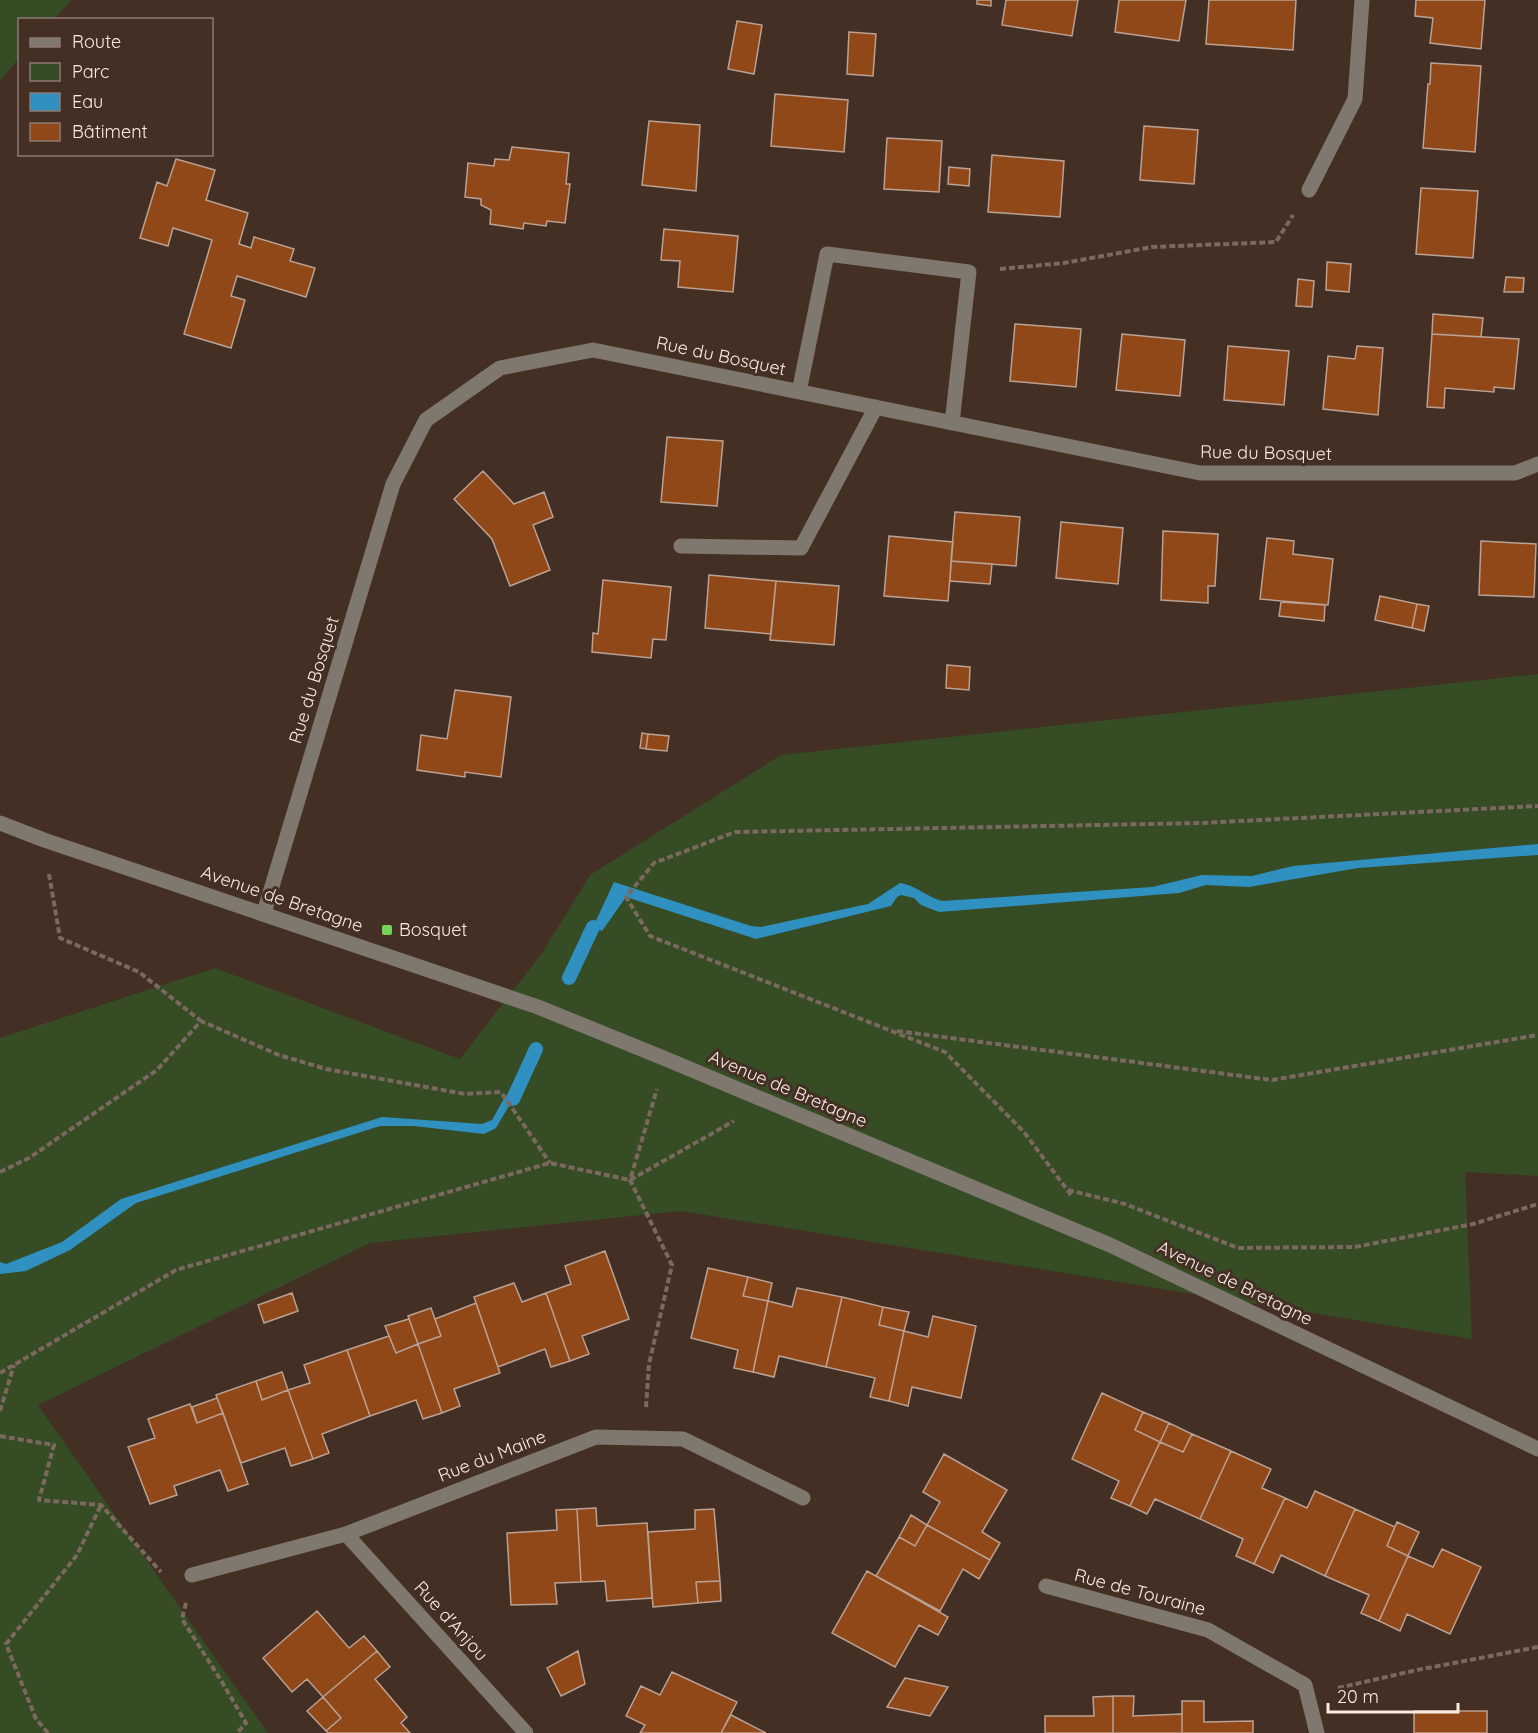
<svg xmlns="http://www.w3.org/2000/svg" width="1538" height="1733" font-family="Quicksand,sans-serif">
<style>
.green{fill:#354c25}
.water{fill:#3090c0}
.lines{fill:none;stroke-linecap:round;stroke-linejoin:round}
.stream{stroke:#3090c0;stroke-width:14}
.building{fill:#904819;stroke:#baa193;stroke-width:1.5}
.path{stroke:#7b685f;stroke-width:4;stroke-dasharray:6 3;stroke-linecap:butt}
.minor{stroke:#7f786f;stroke-width:15}
.poi-dot{fill:#75d25b;stroke:#442f24;stroke-width:2}
.labels{text-anchor:middle;stroke-width:6;stroke-linejoin:round;paint-order:stroke}
.street-label{font-size:18px;fill:#f9ebe4;stroke:#442f24}
.poi-label{font-size:18px;fill:#f9ebe4;stroke:#442f24;text-anchor:start}
</style>
<rect width="100%" height="100%" fill="#442f24"/>
<path class="green" d="M0 0H72L54 19 20 20 19 58 0 81Z
M1538 674V1176L1465 1172 1472 1339 681 1211 370 1243 38 1405 268 1733H0V1038L215 968 460 1059 542 953 590 875 781 755Z"/>
<path class="water" d="M1538 844V855L1358 868 1249 887 1206 885 1179 893 939 912 921 905 914 898 901 895 897 897 891 906 756 939 626 897 602 931 593 927 614 882 751 926 761 927 868 904 900 883C915 885 927 897 942 901L1152 887 1202 875 1252 876 1293 866Z
M506 1095 513 1099 496 1128 484 1134 414 1126H380L136 1203 70 1250 26 1271 0 1274V1262L6 1264 62 1242 121 1199 382 1117 482 1124 492 1120Z"/>
<g class="lines">
<path class="stream" d="M569 978 593 927
M513 1099 536 1049"/>
</g>
<path class="building" d="M977 0H991V6L977 4Z
M1006 0H1078L1072 36 1002 25Z
M1119 0H1186L1179 41 1115 32Z
M1209 0H1296L1293 50 1206 44Z
M1416 0H1485L1481 49 1430 43 1433 18 1415 16Z
M737 21 762 25 754 74 728 69Z
M849 32 876 34 873 76 847 74Z
M1431 63 1481 66 1475 152 1423 148 1428 84H1430Z
M775 94 848 100 844 152 771 146Z
M649 121 700 125 696 191 642 185Z
M1144 126 1198 130 1194 184 1140 180Z
M887 138 942 141 939 192 884 189Z
M512 147 569 153 566 184H570L565 223 547 221 546 226 524 223 523 229 490 224 491 210 481 205V199L465 197 468 163 494 166 495 159 509 160Z
M992 155 1064 161 1060 217 988 212Z
M176 159 215 170 206 200 248 213 239 244 251 248 254 237 294 249 290 261 315 268 306 297 237 276 231 296 245 300 231 348 184 334 212 240 173 228 168 246 140 238 157 182 167 186Z
M949 167 970 169 969 186 948 184Z
M1421 188 1478 191 1473 258 1416 254Z
M664 229 738 236 733 292 678 287 680 261 661 260Z
M1327 262 1351 264 1349 292 1326 290Z
M1506 277 1524 278 1523 292H1504Z
M1298 279 1314 281 1312 307 1296 306Z
M1433 314 1483 318 1481 337 1432 334Z
M1015 324 1081 329 1076 387 1010 381Z
M1122 334 1185 340 1180 396 1116 390Z
M1432 334 1519 339 1514 389 1494 387V392L1445 388 1444 408 1427 407Z
M1228 346 1289 351 1284 405 1224 400Z
M1357 346 1383 348 1378 415 1323 409 1328 356 1355 359Z
M667 437 723 441 717 506 661 502Z
M483 471 514 504 544 492 553 517 533 525 550 570 510 586 492 539 454 499Z
M955 512 1020 517 1016 566 951 561Z
M1061 522 1123 528 1118 584 1056 578Z
M1163 531 1218 534 1215 586H1208V603L1161 600Z
M889 536 953 542 948 601 884 596Z
M1267 538 1294 541 1293 554 1333 559 1328 605 1260 599Z
M1481 541 1536 544 1534 597 1479 595Z
M951 561 992 564 990 584 950 581Z
M709 575 776 581 771 634 705 628Z
M603 580 671 587 666 640 653 639 651 658 592 652 593 633 598 634Z
M776 581 839 586 834 645 770 640Z
M1380 596 1417 604 1412 628 1375 620Z
M1281 602 1325 605 1324 621 1279 616Z
M1417 604 1429 606 1424 631 1412 628Z
M947 665 970 667 969 690 946 688Z
M455 690 511 697 501 777 465 772V777L417 770 421 735 447 739Z
M642 733 648 734 646 749 640 748Z
M648 734 669 736 667 751 646 749Z
M605 1251 629 1319 582 1336 589 1354 570 1361 546 1293 571 1284 565 1266Z
M708 1268 748 1277 743 1296 768 1301 753 1372 734 1368 738 1350 691 1338Z
M748 1277 772 1283 768 1301 743 1296Z
M514 1283 522 1302 546 1293 570 1361 551 1367 545 1349 498 1367 474 1297Z
M797 1288 842 1297 826 1367 779 1356 774 1377 753 1372 768 1301 792 1307Z
M292 1293 298 1311 264 1323 258 1305Z
M842 1297 883 1307 879 1325 904 1331 889 1401 870 1397 875 1378 826 1367Z
M476 1303 500 1373 454 1389 460 1406 442 1413 418 1344 441 1336 435 1319Z
M883 1307 909 1312 904 1331 879 1325Z
M431 1308 441 1336 418 1344 408 1316Z
M933 1316 976 1326 961 1398 912 1387 908 1406 889 1401 904 1331 928 1337Z
M409 1319 418 1344 396 1353 385 1326Z
M389 1336 396 1353 418 1344 442 1413 423 1419 416 1400 370 1416 347 1350Z
M347 1350 370 1416 322 1434 329 1453 313 1459 288 1390 310 1383 304 1365Z
M282 1372 288 1390 262 1400 256 1381Z
M256 1381 262 1400 288 1390 313 1459 291 1466 285 1448 241 1463 216 1395Z
M1102 1393 1143 1412 1135 1430 1160 1442 1130 1506 1111 1498 1119 1481 1072 1459Z
M217 1398 223 1413 197 1423 192 1407Z
M190 1404 197 1423 223 1413 248 1484 228 1491 220 1470 174 1486 177 1495 150 1504 128 1447 155 1438 148 1419Z
M1143 1412 1169 1423 1160 1442 1135 1430Z
M1169 1423 1192 1434 1183 1452 1160 1442Z
M1192 1434 1231 1451 1200 1519 1155 1499 1147 1514 1130 1506 1160 1442 1183 1452Z
M1231 1451 1271 1469 1262 1488 1285 1498 1254 1564 1236 1556 1243 1539 1200 1519Z
M944 1454 1007 1490 982 1532 1000 1543 990 1560 927 1525 940 1502 923 1492Z
M1315 1491 1355 1509 1325 1576 1281 1555 1273 1573 1254 1564 1285 1498 1307 1508Z
M596 1508 597 1526 647 1523 652 1598 607 1601 605 1581 581 1582 577 1509Z
M577 1509 581 1582 555 1583 557 1604 511 1605 507 1533 557 1530 556 1510Z
M714 1509 720 1581 696 1582 698 1603 653 1607 648 1532 695 1529V1510Z
M1355 1509 1395 1527 1387 1546 1408 1556 1379 1621 1361 1613 1369 1595 1325 1576Z
M911 1515 927 1525 915 1546 899 1537Z
M1397 1522 1419 1532 1408 1556 1387 1546Z
M927 1525 990 1560 979 1579 963 1569 940 1611 876 1576 899 1537 915 1546Z
M1442 1549 1481 1567 1450 1634 1407 1614 1400 1631 1379 1621 1408 1556 1433 1567Z
M867 1571 948 1617 938 1635 919 1625 895 1667 832 1633Z
M720 1581 721 1601 698 1603 696 1582Z
M317 1611 349 1648 364 1636 377 1651 323 1697 307 1679 292 1692 263 1658Z
M377 1651 390 1667 375 1679 407 1717 401 1723 410 1733H328L326 1731 341 1718 323 1697Z
M578 1651 585 1684 561 1696 547 1668Z
M672 1672 737 1702 721 1733H640L645 1725 626 1716 641 1686 660 1695Z
M905 1678 948 1687 930 1716 887 1707Z
M1113 1696V1733H1045V1716H1094L1093 1697Z
M1113 1696H1134L1133 1716 1182 1714V1733H1113Z
M323 1697 341 1718 326 1731 307 1711Z
M1182 1701H1204V1722L1253 1721V1733H1182Z
M1414 1711H1487V1733H1414Z
M731 1715 766 1733H721Z"/>
<g class="lines">
<path class="path" d="M1000 269 1064 263 1152 247 1276 242 1293 215
M49 874 60 938 139 972 201 1021
M897 1031 1272 1080 1538 1035
M0 1172 29 1158 157 1070 201 1021 279 1055 326 1069 465 1094 501 1092 550 1163
M1068 1190 1125 1204 1238 1248 1355 1247 1473 1224 1538 1204
M1071 1195 1024 1132 945 1052 650 936 626 897 654 863 735 832 1201 823 1538 806
M0 1373 176 1270 550 1163 630 1180 734 1121
M646 1407 649 1364 672 1265 630 1180 657 1089
M0 1411 14 1365
M0 1436 54 1445 39 1500 101 1505 161 1572
M186 1603 182 1619 222 1682 246 1723 237 1733
M1338 1688 1417 1670 1538 1647
M48 1733 36 1719 6 1644 77 1555 101 1505"/>
<path class="minor" d="M1309 190 1355 99 1362 0
M799 392 827 254 969 272 952 423
M681 546 801 548 876 407
M0 823 44 840 538 1007 666 1059 1110 1245 1538 1449
M264 913 393 484 426 420 500 368 593 350 1200 473H1515L1538 464
M346 1534 526 1733
M192 1575 346 1534 596 1437 683 1439 803 1498
M1046 1586 1208 1630 1305 1685 1317 1733"/>
</g>
<rect class="poi-dot" x="381" y="924" width="12" height="12" rx="3"/>
<g class="labels">
<g class="street-label">
<text transform="translate(721 356) rotate(12)" y="6">Rue du Bosquet</text>
<text transform="translate(1266 453) rotate(1)" y="6">Rue du Bosquet</text>
<text transform="translate(314 680) rotate(-73)" y="6">Rue du Bosquet</text>
<text transform="translate(282 899) rotate(19)" y="6">Avenue de Bretagne</text>
<text transform="translate(788 1089) rotate(23)" y="6">Avenue de Bretagne</text>
<text transform="translate(1235 1283) rotate(26)" y="6">Avenue de Bretagne</text>
<text transform="translate(492 1456) rotate(-21)" y="6">Rue du Maine</text>
<text transform="translate(1140 1592) rotate(15)" y="6">Rue de Touraine</text>
<text transform="translate(451 1621) rotate(48)" y="6">Rue d'Anjou</text>
</g>
<g class="poi-label">
<text x="399" y="936">Bosquet</text>
</g>
</g>
<rect x="18" y="18" width="195" height="138" fill="#442f24" stroke="#8c7a71" stroke-width="1.5"/>
<rect x="30" y="38" width="30" height="9" fill="#7f786f" stroke="#8c7a71" stroke-width="1.5"/>
<text x="72" y="48" font-size="18" fill="#f9ebe4">Route</text>
<rect x="30" y="63" width="30" height="18" fill="#354c25" stroke="#8c7a71" stroke-width="1.5"/>
<text x="72" y="78" font-size="18" fill="#f9ebe4">Parc</text>
<rect x="30" y="93" width="30" height="18" fill="#3090c0" stroke="#8c7a71" stroke-width="1.5"/>
<text x="72" y="108" font-size="18" fill="#f9ebe4">Eau</text>
<rect x="30" y="123" width="30" height="18" fill="#904819" stroke="#8c7a71" stroke-width="1.5"/>
<text x="72" y="138" font-size="18" fill="#f9ebe4">Bâtiment</text>
<path d="M1328 1703v9h130v-9" fill="none" stroke="#f9ebe4" stroke-width="3"/>
<text x="1337" y="1703" font-size="18" fill="#f9ebe4" stroke="#442f24" stroke-width="4.5" paint-order="stroke">20 m</text>
</svg>
